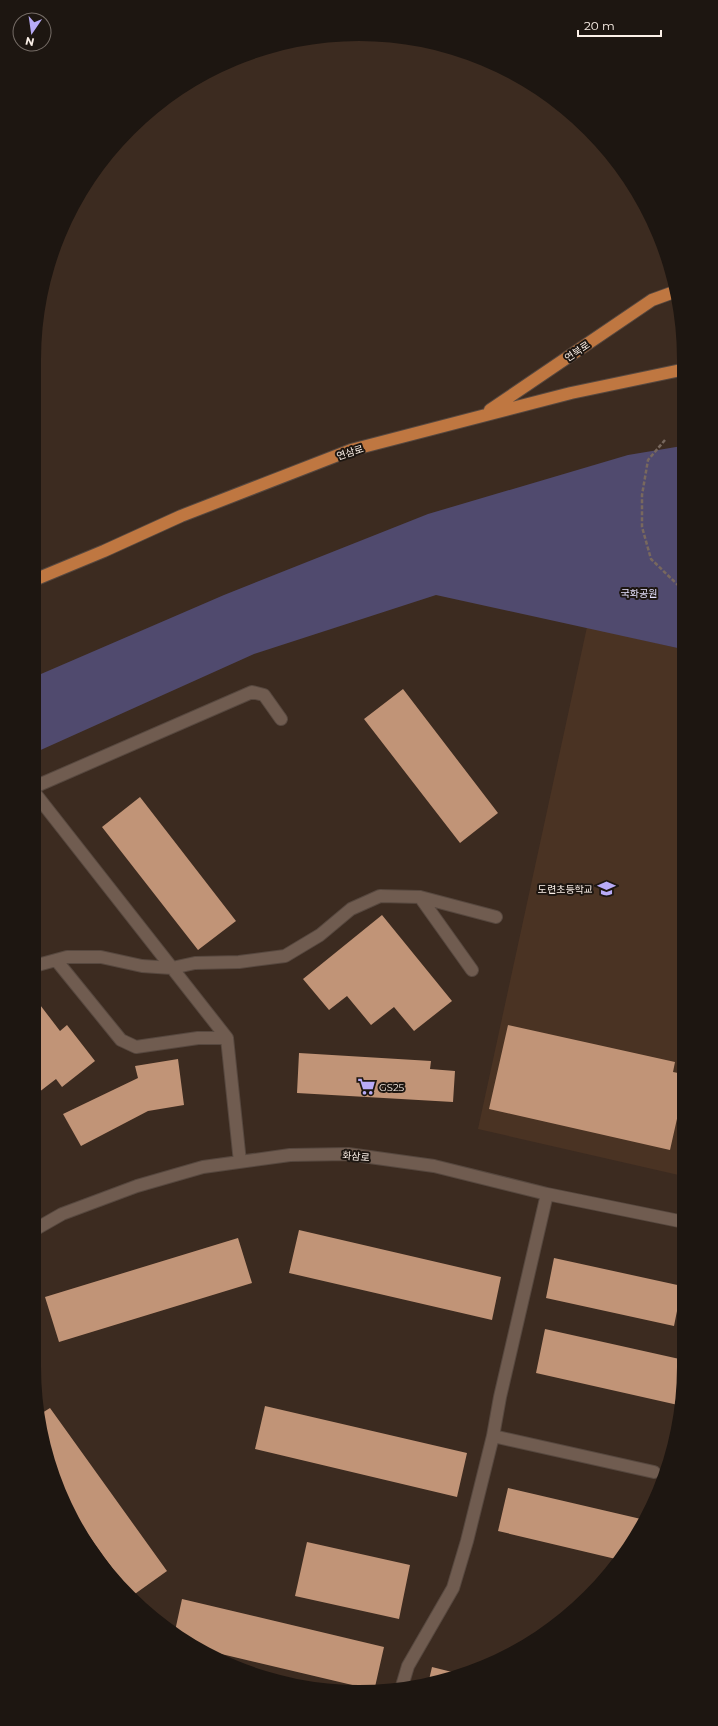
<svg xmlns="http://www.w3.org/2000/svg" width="718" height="1726" font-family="Montserrat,'Noto Sans KR',sans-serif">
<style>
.built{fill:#4a3323}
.green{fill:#504a6e}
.building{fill:#c19477}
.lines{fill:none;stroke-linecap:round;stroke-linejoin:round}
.minor-casing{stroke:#57483f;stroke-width:14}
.major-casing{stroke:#57483f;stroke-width:14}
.path{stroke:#78685e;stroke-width:2.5;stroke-dasharray:4 2;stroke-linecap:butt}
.minor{stroke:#705c50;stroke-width:12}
.major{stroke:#bf7741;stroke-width:12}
.labels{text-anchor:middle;stroke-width:4;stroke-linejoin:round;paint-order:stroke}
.street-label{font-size:10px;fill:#fbf0e8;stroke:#1d1611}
.park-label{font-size:10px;fill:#e3dffc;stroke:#1d1611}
.poi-label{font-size:10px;fill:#fbf0e8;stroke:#1d1611;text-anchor:end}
</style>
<rect width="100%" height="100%" fill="#3c2b20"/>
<path class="built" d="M587 627 682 649 683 1176 478 1129Z"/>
<path class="green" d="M682 446V649L436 595 254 654 34 753V677L224 595 428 514 628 455Z"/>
<path class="building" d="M403 689 498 813 460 843 364 719Z
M140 797 236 921 198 950 102 827Z
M382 915 452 1001 414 1031 394 1007 371 1025 347 996 329 1010 303 979Z
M34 997 60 1031 67 1025 95 1061 62 1087 56 1079 34 1096Z
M508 1025 675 1062 673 1072 683 1074V1102L681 1101 670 1150 489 1109Z
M299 1053 431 1061 430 1069 455 1071 453 1102 297 1093Z
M178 1059 184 1105 148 1111 81 1146 63 1114 138 1078 135 1066Z
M299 1230 501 1277 492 1320 289 1273Z
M238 1238 252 1283 59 1342 45 1297Z
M554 1258 682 1286 674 1326 546 1298Z
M545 1329 684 1360 678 1405 536 1373Z
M265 1406 467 1453 457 1497 255 1449Z
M50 1408 167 1571 132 1596 65 1502 51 1472 42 1413Z
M508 1488 641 1519 620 1560 498 1531Z
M307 1542 410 1565 399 1619 295 1596Z
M182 1599 384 1647 375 1687 365 1688 196 1648 175 1631Z
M432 1667 456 1673 428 1684Z"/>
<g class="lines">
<defs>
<path id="minor" d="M34 787 252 692 264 695 281 719
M34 792 227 1038 240 1162
M420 897 472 970
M56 960 121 1040 136 1047 198 1038H227
M34 966 67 957H101L142 966 172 968 195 963 239 962 285 956 320 935 351 909 380 896 420 897 496 917
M34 1230 62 1214 137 1186 203 1167 290 1155 348 1154 434 1166 547 1194 684 1222
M493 1436 654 1472
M402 1686 408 1666 453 1588 467 1541 493 1436 500 1397 547 1194"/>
<path id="major" d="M490 410 652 300 674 292
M34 580 104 551 181 516 351 450 571 393 681 370"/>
</defs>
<use href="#minor" class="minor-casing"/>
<use href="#major" class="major-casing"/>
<path class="path" d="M665 440 648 460 642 495V527L651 559 682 589"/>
<use href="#minor" class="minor"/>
<use href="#major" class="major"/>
</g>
<defs>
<symbol id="school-bare" viewBox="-9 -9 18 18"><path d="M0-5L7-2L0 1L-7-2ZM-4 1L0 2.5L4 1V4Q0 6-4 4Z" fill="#b8abf7" stroke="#1d1611" stroke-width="2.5" paint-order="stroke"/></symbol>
<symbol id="supermarket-bare" viewBox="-9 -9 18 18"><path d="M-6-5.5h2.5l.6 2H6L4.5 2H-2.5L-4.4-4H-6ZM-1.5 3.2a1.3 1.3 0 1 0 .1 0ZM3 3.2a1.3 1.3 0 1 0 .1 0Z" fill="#b8abf7" stroke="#1d1611" stroke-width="2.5" paint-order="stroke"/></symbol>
</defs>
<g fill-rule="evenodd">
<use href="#school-bare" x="594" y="876" width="25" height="25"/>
<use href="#supermarket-bare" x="354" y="1074" width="25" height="25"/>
</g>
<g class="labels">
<g class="street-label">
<text transform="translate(577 351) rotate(-34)" y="4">연북로</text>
<text transform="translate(350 452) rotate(-18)" y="4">연삼로</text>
<text transform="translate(356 1156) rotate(5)" y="4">화삼로</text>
</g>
<g class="park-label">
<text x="639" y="597">국화공원</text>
</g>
<g class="poi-label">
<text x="593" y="893">도련초등학교</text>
<text x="379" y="1091" text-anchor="start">GS25</text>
</g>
</g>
<path d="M0 0H718V1726H0ZM359 41H359A318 318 0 0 1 677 359V1367A318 318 0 0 1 359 1685H359A318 318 0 0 1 41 1367V359A318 318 0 0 1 359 41Z" fill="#1d1611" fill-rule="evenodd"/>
<g transform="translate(32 32) rotate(193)"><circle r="19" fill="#1d1611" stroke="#766d67"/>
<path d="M0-3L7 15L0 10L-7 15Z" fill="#b8abf7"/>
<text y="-6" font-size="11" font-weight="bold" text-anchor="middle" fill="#fbf0e8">N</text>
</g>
<path d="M578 30v6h83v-6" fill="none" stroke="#fbf0e8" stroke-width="2"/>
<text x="584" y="30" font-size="12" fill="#fbf0e8" stroke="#1d1611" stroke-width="3" paint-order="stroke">20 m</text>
</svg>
